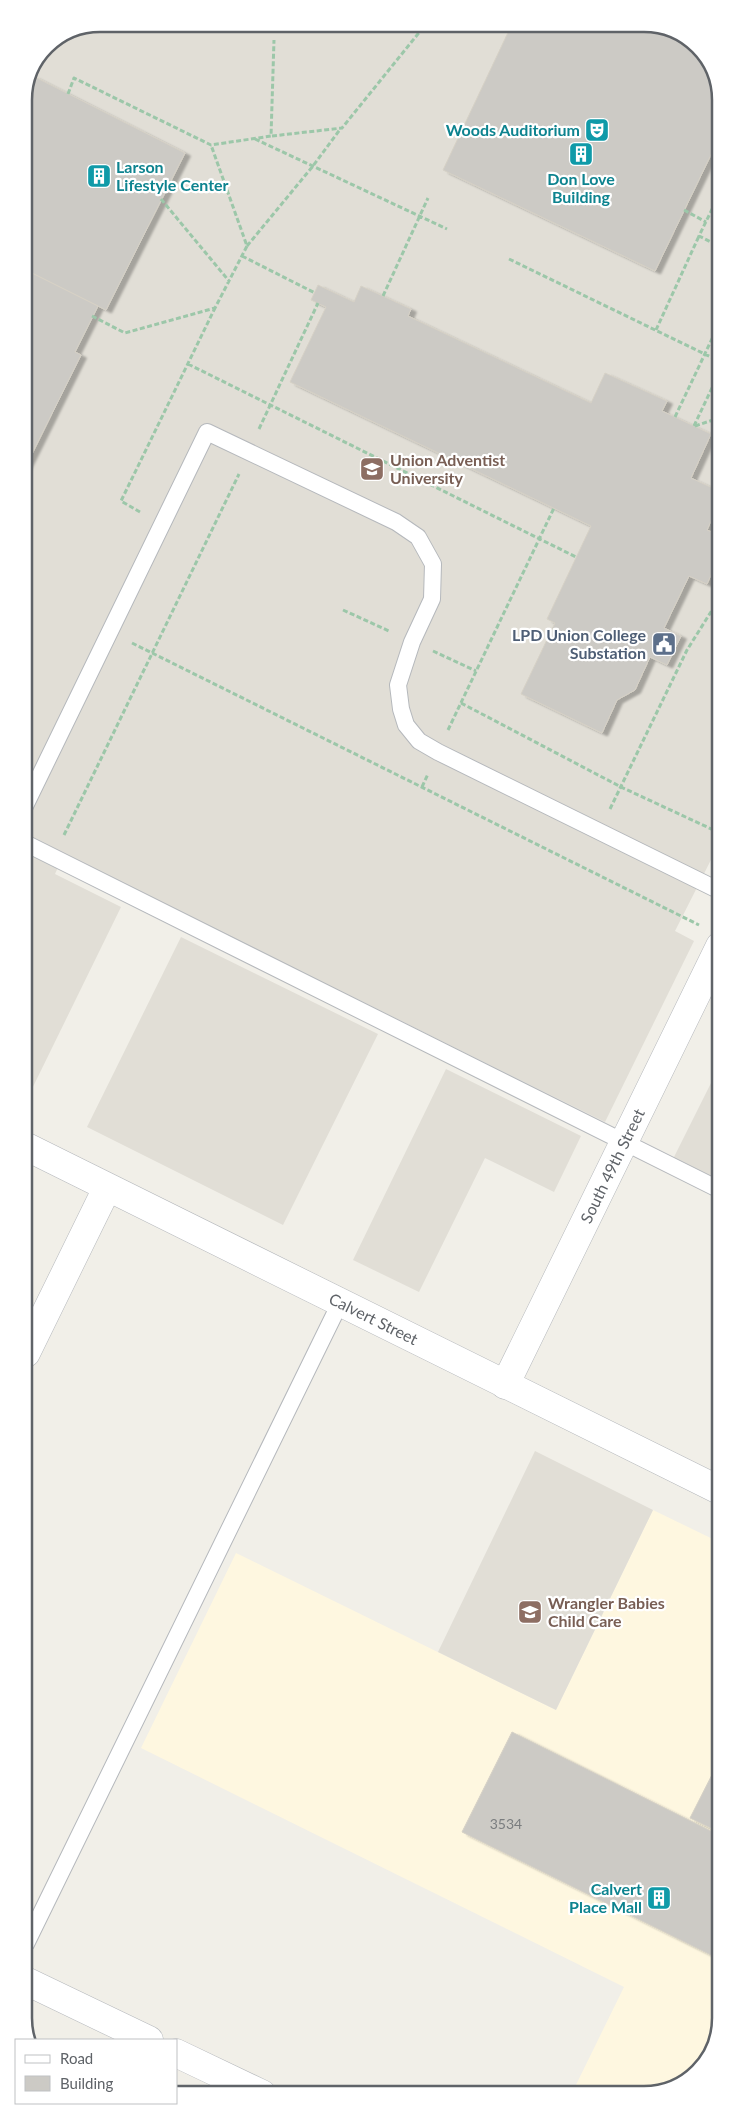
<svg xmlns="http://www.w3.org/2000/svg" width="745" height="2119" font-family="Lato,sans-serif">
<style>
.commercial{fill:#fef7e0}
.education{fill:#e1ded6}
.building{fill:#cccac5;stroke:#d6d1c6;filter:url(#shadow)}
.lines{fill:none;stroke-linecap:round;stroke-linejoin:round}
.service-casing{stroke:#b5b8bc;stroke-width:18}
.minor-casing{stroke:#b5b8bc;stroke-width:29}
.tertiary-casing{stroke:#b5b8bc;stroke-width:29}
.path{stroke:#9cc7a9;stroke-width:3;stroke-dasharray:5 2.5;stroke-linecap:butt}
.service{stroke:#fff;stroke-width:16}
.minor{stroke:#fff;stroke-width:28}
.tertiary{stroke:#fff;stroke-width:28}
.labels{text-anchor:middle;stroke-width:4.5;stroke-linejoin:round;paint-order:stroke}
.number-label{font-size:14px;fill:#7a7d7f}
.culture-label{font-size:16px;font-weight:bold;fill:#0d838f;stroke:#fff;text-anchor:end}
.education-label{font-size:16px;font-weight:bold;fill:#785e54;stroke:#fff;text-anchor:start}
.service-label{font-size:16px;font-weight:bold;fill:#4e5e75;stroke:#fff;text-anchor:end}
.street-label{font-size:16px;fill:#5f6368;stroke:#fff}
.rim{fill:none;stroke:#5f6368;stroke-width:2.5}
</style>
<defs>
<filter id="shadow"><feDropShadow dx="5.5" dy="3" stdDeviation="1" flood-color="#0004"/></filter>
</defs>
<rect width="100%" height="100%" fill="#f1efe8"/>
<path class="commercial" d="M653 1510 721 1543V2019L705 2065 665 2093H572L624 1987 141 1748 236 1553 556 1710Z"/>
<path class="education" d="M101 24H650L695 43 719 80 720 842 675 931 694 941 605 1122 64 854 55 874 121 907 28 1097 25 1096 24 96 46 46Z
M181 937 378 1034 283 1225 87 1127Z
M720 1065V1182L673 1159Z
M446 1069 581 1136 554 1192 485 1158 419 1292 353 1260Z
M535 1451 653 1510 556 1710 438 1652Z"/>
<path class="building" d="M512 24H650L695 43 719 80V138L655 271 443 170Z
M33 76 185 153 106 310 24 269V96Z
M24 269 98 306 75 352 81 355 24 470Z
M318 285 354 302 361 286 411 309 408 316 591 403 605 373 667 401 662 411 711 434 691 478 719 491V503L707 530 719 535V557L707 584 689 576 664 628 681 636 667 665 650 657 635 690 617 700 602 733 521 694 555 623 547 619 591 526 290 382 326 307 311 300Z
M512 1732 721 1836V1960L462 1832Z
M721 1757V1833L690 1818Z"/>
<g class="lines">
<defs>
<path id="service" d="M25 806 207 432 396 522 418 537 433 564 432 599 412 642 398 685 401 709 406 725 419 741 438 752 720 891
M25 843 720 1190
M26 1944 340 1303"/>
<g id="minor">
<path d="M26 1353 107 1188"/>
<path id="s1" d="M505 1385 720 946"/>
<path d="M26 1981 149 2040"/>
<path d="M176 2053 262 2094"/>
</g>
<g id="tertiary">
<path id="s2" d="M25 1146 721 1491"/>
</g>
</defs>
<use href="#service" class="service-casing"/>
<use href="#minor" class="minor-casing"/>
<use href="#tertiary" class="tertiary-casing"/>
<path class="path" d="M68 94 74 78 211 145 271 136 274 40
M272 136 342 128 426 24
M255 139 447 229
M719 195 699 236 719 246
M161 199 229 281
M684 210 706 222
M247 246 313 166 341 128
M242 256 315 293
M509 259 719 361
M383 296 428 198
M92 316 125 333 215 308 247 246 211 145
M656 330 699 236
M188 364 576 557
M675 417 719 324
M694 426 719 373
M695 426 719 418
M259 429 318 303
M140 512 121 501 215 308
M343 610 389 631
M132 643 699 925
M433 651 476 671
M718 656 719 657
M461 703 621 787 720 833
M448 730 554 508
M422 787 428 774
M610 809 687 650 719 599
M64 835 239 474"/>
<use href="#service" class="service"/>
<use href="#minor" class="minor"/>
<use href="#tertiary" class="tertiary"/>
</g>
<defs>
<symbol id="theatre-square" viewBox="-11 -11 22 22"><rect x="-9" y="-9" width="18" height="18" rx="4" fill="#0f9aa8" stroke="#fff"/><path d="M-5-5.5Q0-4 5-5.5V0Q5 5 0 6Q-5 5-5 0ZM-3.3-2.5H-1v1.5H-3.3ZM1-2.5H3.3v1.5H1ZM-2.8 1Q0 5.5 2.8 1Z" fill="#fff"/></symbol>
<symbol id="building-square" viewBox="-11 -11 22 22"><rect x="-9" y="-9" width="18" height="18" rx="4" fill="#0f9aa8" stroke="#fff"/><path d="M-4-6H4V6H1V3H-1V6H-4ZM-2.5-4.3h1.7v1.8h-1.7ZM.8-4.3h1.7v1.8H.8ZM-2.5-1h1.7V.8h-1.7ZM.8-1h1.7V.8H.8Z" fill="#fff"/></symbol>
<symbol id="university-square" viewBox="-11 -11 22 22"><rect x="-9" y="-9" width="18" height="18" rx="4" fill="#8d6e63" stroke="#fff"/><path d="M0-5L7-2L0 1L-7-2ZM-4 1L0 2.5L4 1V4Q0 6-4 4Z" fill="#fff"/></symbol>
<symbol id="civic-square" viewBox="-11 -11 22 22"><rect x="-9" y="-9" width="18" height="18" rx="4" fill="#5c6f8a" stroke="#fff"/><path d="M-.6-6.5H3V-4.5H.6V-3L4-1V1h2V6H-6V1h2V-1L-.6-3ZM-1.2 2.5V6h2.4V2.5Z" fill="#fff"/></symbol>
<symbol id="school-square" viewBox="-11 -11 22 22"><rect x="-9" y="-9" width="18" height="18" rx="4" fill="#8d6e63" stroke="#fff"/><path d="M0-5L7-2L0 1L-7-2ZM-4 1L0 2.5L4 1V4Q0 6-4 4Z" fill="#fff"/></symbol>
</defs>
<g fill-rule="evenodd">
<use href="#theatre-square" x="583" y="116" width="28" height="28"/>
<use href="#building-square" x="567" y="140" width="28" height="28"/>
<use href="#building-square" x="85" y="162" width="28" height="28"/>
<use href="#university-square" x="358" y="455" width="28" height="28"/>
<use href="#civic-square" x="650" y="630" width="28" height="28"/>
<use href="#school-square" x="516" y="1598" width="28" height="28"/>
<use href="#building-square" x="645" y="1884" width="28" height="28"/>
</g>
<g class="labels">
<g class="number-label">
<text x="506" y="1829">3534</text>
</g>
<g class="culture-label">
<text x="580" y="136">Woods Auditorium</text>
<text x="116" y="173" text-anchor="start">Larson<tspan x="116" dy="18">Lifestyle Center</tspan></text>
<text x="581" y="185" text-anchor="middle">Don Love<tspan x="581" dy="18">Building</tspan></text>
<text x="642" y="1895">Calvert<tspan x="642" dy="18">Place Mall</tspan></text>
</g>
<g class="education-label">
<text x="390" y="466">Union Adventist<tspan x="390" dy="18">University</tspan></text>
<text x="548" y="1609">Wrangler Babies<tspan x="548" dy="18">Child Care</tspan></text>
</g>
<g class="service-label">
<text x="646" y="641">LPD Union College<tspan x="646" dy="18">Substation</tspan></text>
</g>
<g class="street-label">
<text dy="6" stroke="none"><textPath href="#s1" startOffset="244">South 49th Street</textPath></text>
<text dy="6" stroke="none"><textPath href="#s2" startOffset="389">Calvert Street</textPath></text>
</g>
</g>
<path d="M0 0H745V2119H0ZM100 32H644A68 68 0 0 1 712 100V2018A68 68 0 0 1 644 2086H100A68 68 0 0 1 32 2018V100A68 68 0 0 1 100 32Z" fill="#fff" fill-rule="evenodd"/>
<path class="rim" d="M100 32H644A68 68 0 0 1 712 100V2018A68 68 0 0 1 644 2086H100A68 68 0 0 1 32 2018V100A68 68 0 0 1 100 32Z"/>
<rect x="15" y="2039" width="162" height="65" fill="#ffffff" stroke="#bfc1c3"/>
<rect x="25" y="2055" width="25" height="8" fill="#ffffff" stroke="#bfc1c3"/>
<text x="60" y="2064" font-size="15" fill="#5f6368">Road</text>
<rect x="25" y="2076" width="25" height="15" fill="#cccac5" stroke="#bfc1c3"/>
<text x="60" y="2089" font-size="15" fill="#5f6368">Building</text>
</svg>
